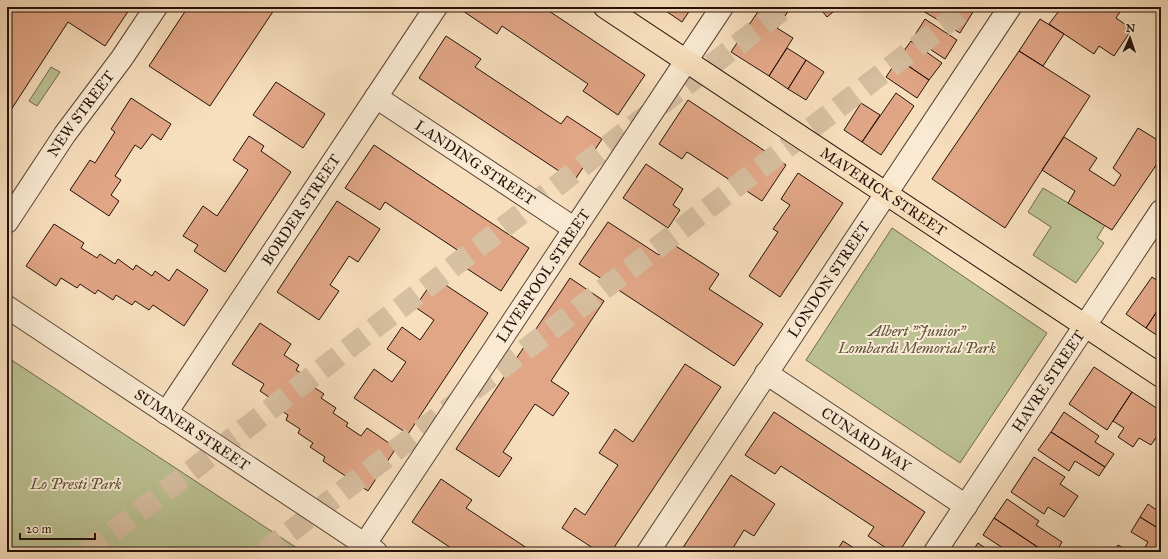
<svg xmlns="http://www.w3.org/2000/svg" width="1168" height="559" font-family="'IM FELL Great Primer',serif">
<style>
.green{fill:#bbc192;stroke:#70694e}
.building{fill:#e1a686;stroke:#24110a}
.lines{fill:none;stroke-linecap:round;stroke-linejoin:round}
.highway-tunnel{stroke:#d7bfa1;stroke-width:22;stroke-dasharray:22 11;stroke-linecap:butt}
.minor-casing{stroke:#594436;stroke-width:24}
.major-casing{stroke:#24110a;stroke-width:24}
.minor{stroke:#faead3;stroke-width:22}
.major{stroke:#f7debc;stroke-width:22}
.labels{text-anchor:middle;stroke-width:4;stroke-linejoin:round;paint-order:stroke}
.street-label{font-size:15px;fill:#24110a;stroke:#faead3}
.park-label{font-size:15px;font-style:italic;fill:#594f3a;stroke:#faead3}
</style>
<rect width="100%" height="100%" fill="#f7debc"/>
<filter id="stains"><feTurbulence type="fractalNoise" baseFrequency=".005" numOctaves="4"/><feColorMatrix values="0 0 0 0 .2 0 0 0 0 .09 0 0 0 0 .02 0 0 0 .5 -.17"/></filter>
<radialGradient id="worn" r=".72"><stop offset=".6" stop-color="#630" stop-opacity="0"/><stop offset="1" stop-color="#630" stop-opacity=".3"/></radialGradient>
<path class="green" d="M51 67 60 72 37 106 29 101Z
M1043 188 1105 225 1097 238 1104 243 1076 283 1033 255 1051 227 1028 212Z
M892 228 1047 333 960 463 806 360Z
M7 357 303 552H7Z"/>
<path class="building" d="M7 7H131L105 46 68 22 7 116Z
M188 7H276L210 106 149 66Z
M466 7H543L645 75 618 115 583 91 588 84 502 26 497 34 463 11Z
M660 7H692L682 22Z
M761 7H785L789 10 777 28 793 38 769 76 731 52Z
M819 7H839L827 17Z
M926 7H976L960 33 923 11Z
M1062 7H1123L1116 18 1132 29 1114 56 1099 46 1094 54 1049 24Z
M1161 15V26L1156 23Z
M925 19 957 40 945 59 913 38Z
M1040 19 1064 34 1043 66 1019 51Z
M446 36 481 59 475 67 561 124 567 116 602 139 574 181 419 78Z
M911 41 942 63 929 80 898 59Z
M787 48 806 60 788 89 769 76Z
M1019 51 1090 96 1005 228 932 179Z
M898 59 929 80 917 98 886 77Z
M806 60 824 72 806 100 788 89Z
M276 82 325 114 303 148 253 115Z
M896 93 914 106 881 155 862 142Z
M131 98 171 124 161 140 152 134 141 149 135 145 115 176 121 180 111 195 119 201 109 216 70 190 90 160 95 163 115 132 111 129Z
M688 100 786 165 762 201 687 152 682 159 659 144Z
M861 103 880 115 862 142 844 130Z
M1138 128 1161 142V158L1112 230 1068 203 1075 191 1042 170 1064 137 1097 158 1089 170 1114 186 1121 175 1113 168Z
M249 136 264 146 261 151 291 172 225 272 194 251 198 245 183 236 203 206 217 216 248 170 233 160Z
M374 145 529 248 501 291 466 268 471 259 385 202 380 210 345 188Z
M646 164 683 189 673 205 680 210 668 228 623 198Z
M798 173 843 203 780 297 749 276 778 232 773 229 790 205 781 199Z
M337 201 380 229 358 262 349 256 330 285 339 291 319 320 277 292Z
M608 222 659 255 668 241 719 274 709 289 763 324 734 366 579 264Z
M54 224 84 243 81 248 97 258 100 254 115 264 118 259 133 270 136 265 152 276 155 271 169 281 177 269 208 290 184 326 153 305 149 310 135 301 132 305 116 295 113 300 98 290 95 294 80 284 77 288 61 278 56 286 26 266Z
M1152 277 1161 283V305L1146 328 1126 314Z
M435 278 488 313 408 434 354 398 374 369 392 382 406 362 387 349 402 327 420 340 434 320 415 307Z
M570 278 604 301 551 381 569 393 553 416 535 404 503 452 512 458 499 477 456 449Z
M1161 305V338L1146 328Z
M260 323 291 344 284 355 299 365 296 370 312 380 309 384 324 394 321 398 336 408 333 413 348 423 346 426 361 436 367 428 396 448 368 491 323 461 325 457 310 447 313 443 298 433 300 429 286 420 288 415 272 405 275 401 260 391 264 384 232 364Z
M685 364 721 387 611 552H599L562 528 575 508 585 515 618 465 599 453 615 429 633 442Z
M1094 367 1132 392 1107 430 1069 404Z
M1132 392 1161 411V430L1151 445 1139 438 1133 447 1118 437 1124 428 1113 421Z
M774 412 925 512 899 552H892L868 536 874 527 781 466 775 474 745 455Z
M1064 412 1099 436 1095 442 1114 454 1105 467 1051 432Z
M1051 432 1105 467 1099 476 1075 461 1069 471 1038 450Z
M1034 457 1065 477 1060 484 1078 496 1064 517 1048 507 1044 514 1011 492Z
M731 475 775 504 754 536 744 530 733 548 739 552H680Z
M441 479 472 500 466 508 533 552H457L412 522Z
M1007 499 1039 521 1036 525 1062 542 1056 552H1045L994 518Z
M1148 504 1161 513V530L1140 517Z
M1140 517 1161 530V552H1148L1144 549 1148 542 1131 532Z
M994 518 1045 552H1009L983 535Z
M843 541 860 552H836Z
M978 543 991 552H972Z
M1118 545 1130 552H1114Z"/>
<g class="lines">
<path class="highway-tunnel" d="M87 552 786 7
M264 552 968 7"/>
<defs>
<g id="minor">
<path id="s1" d="M376 97 575 229"/>
<path id="s2" d="M7 222 65 134 122 58 156 7"/>
<path id="s3" d="M7 307 376 552"/>
<path id="s4" d="M766 373 966 506"/>
<path id="s5" d="M166 413 436 7"/>
<path id="s6" d="M365 544 722 7"/>
<path id="s7" d="M648 552 1010 7"/>
<path id="s8" d="M935 552 1161 211"/>
</g>
<g id="major">
<path id="s9" d="M605 7 1161 376"/>
</g>
</defs>
<use href="#minor" class="minor-casing"/>
<use href="#major" class="major-casing"/>
<use href="#minor" class="minor"/>
<use href="#major" class="major"/>
</g>
<g class="labels">
<g class="street-label">
<text dy="5" stroke="none"><textPath href="#s2" startOffset="131">NEW STREET</textPath></text>
<text dy="5" stroke="none"><textPath href="#s1" startOffset="119">LANDING STREET</textPath></text>
<text dy="5" stroke="none"><textPath href="#s9" startOffset="334">MAVERICK STREET</textPath></text>
<text dy="5" stroke="none"><textPath href="#s5" startOffset="244">BORDER STREET</textPath></text>
<text dy="5" stroke="none"><textPath href="#s6" startOffset="322">LIVERPOOL STREET</textPath></text>
<text dy="5" stroke="none"><textPath href="#s7" startOffset="327">LONDON STREET</textPath></text>
<text dy="5" stroke="none"><textPath href="#s8" startOffset="205">HAVRE STREET</textPath></text>
<text dy="5" stroke="none"><textPath href="#s3" startOffset="222">SUMNER STREET</textPath></text>
<text dy="5" stroke="none"><textPath href="#s4" startOffset="120">CUNARD WAY</textPath></text>
</g>
<g class="park-label">
<text x="917" y="336">Albert "Junior"<tspan x="917" dy="17">Lombardi Memorial Park</tspan></text>
<text x="76" y="489">Lo Presti Park</text>
</g>
</g>
<rect width="1168" height="559" fill="none" stroke="#f7debc" stroke-width="24"/>
<rect x="8" y="8" width="1152" height="543" fill="none" stroke="#24110a" stroke-width="2"/>
<rect x="12" y="12" width="1144" height="535" fill="none" stroke="#24110a"/>
<g transform="translate(1130 38) rotate(3)" stroke="#faead3" stroke-width="3" paint-order="stroke">
<path d="M0-3L7 15L0 10L-7 15Z" fill="#24110a"/>
<text y="-6" font-size="11" font-weight="bold" text-anchor="middle" fill="#24110a">N</text>
</g>
<path d="M20 533v6h75v-6" fill="none" stroke="#24110a" stroke-width="2"/>
<text x="26" y="533" font-size="12" fill="#24110a" stroke="#faead3" stroke-width="3" paint-order="stroke">20 m</text>
<rect width="100%" height="100%" filter="url(#stains)"/>
<rect width="100%" height="100%" fill="url(#worn)"/>
</svg>
